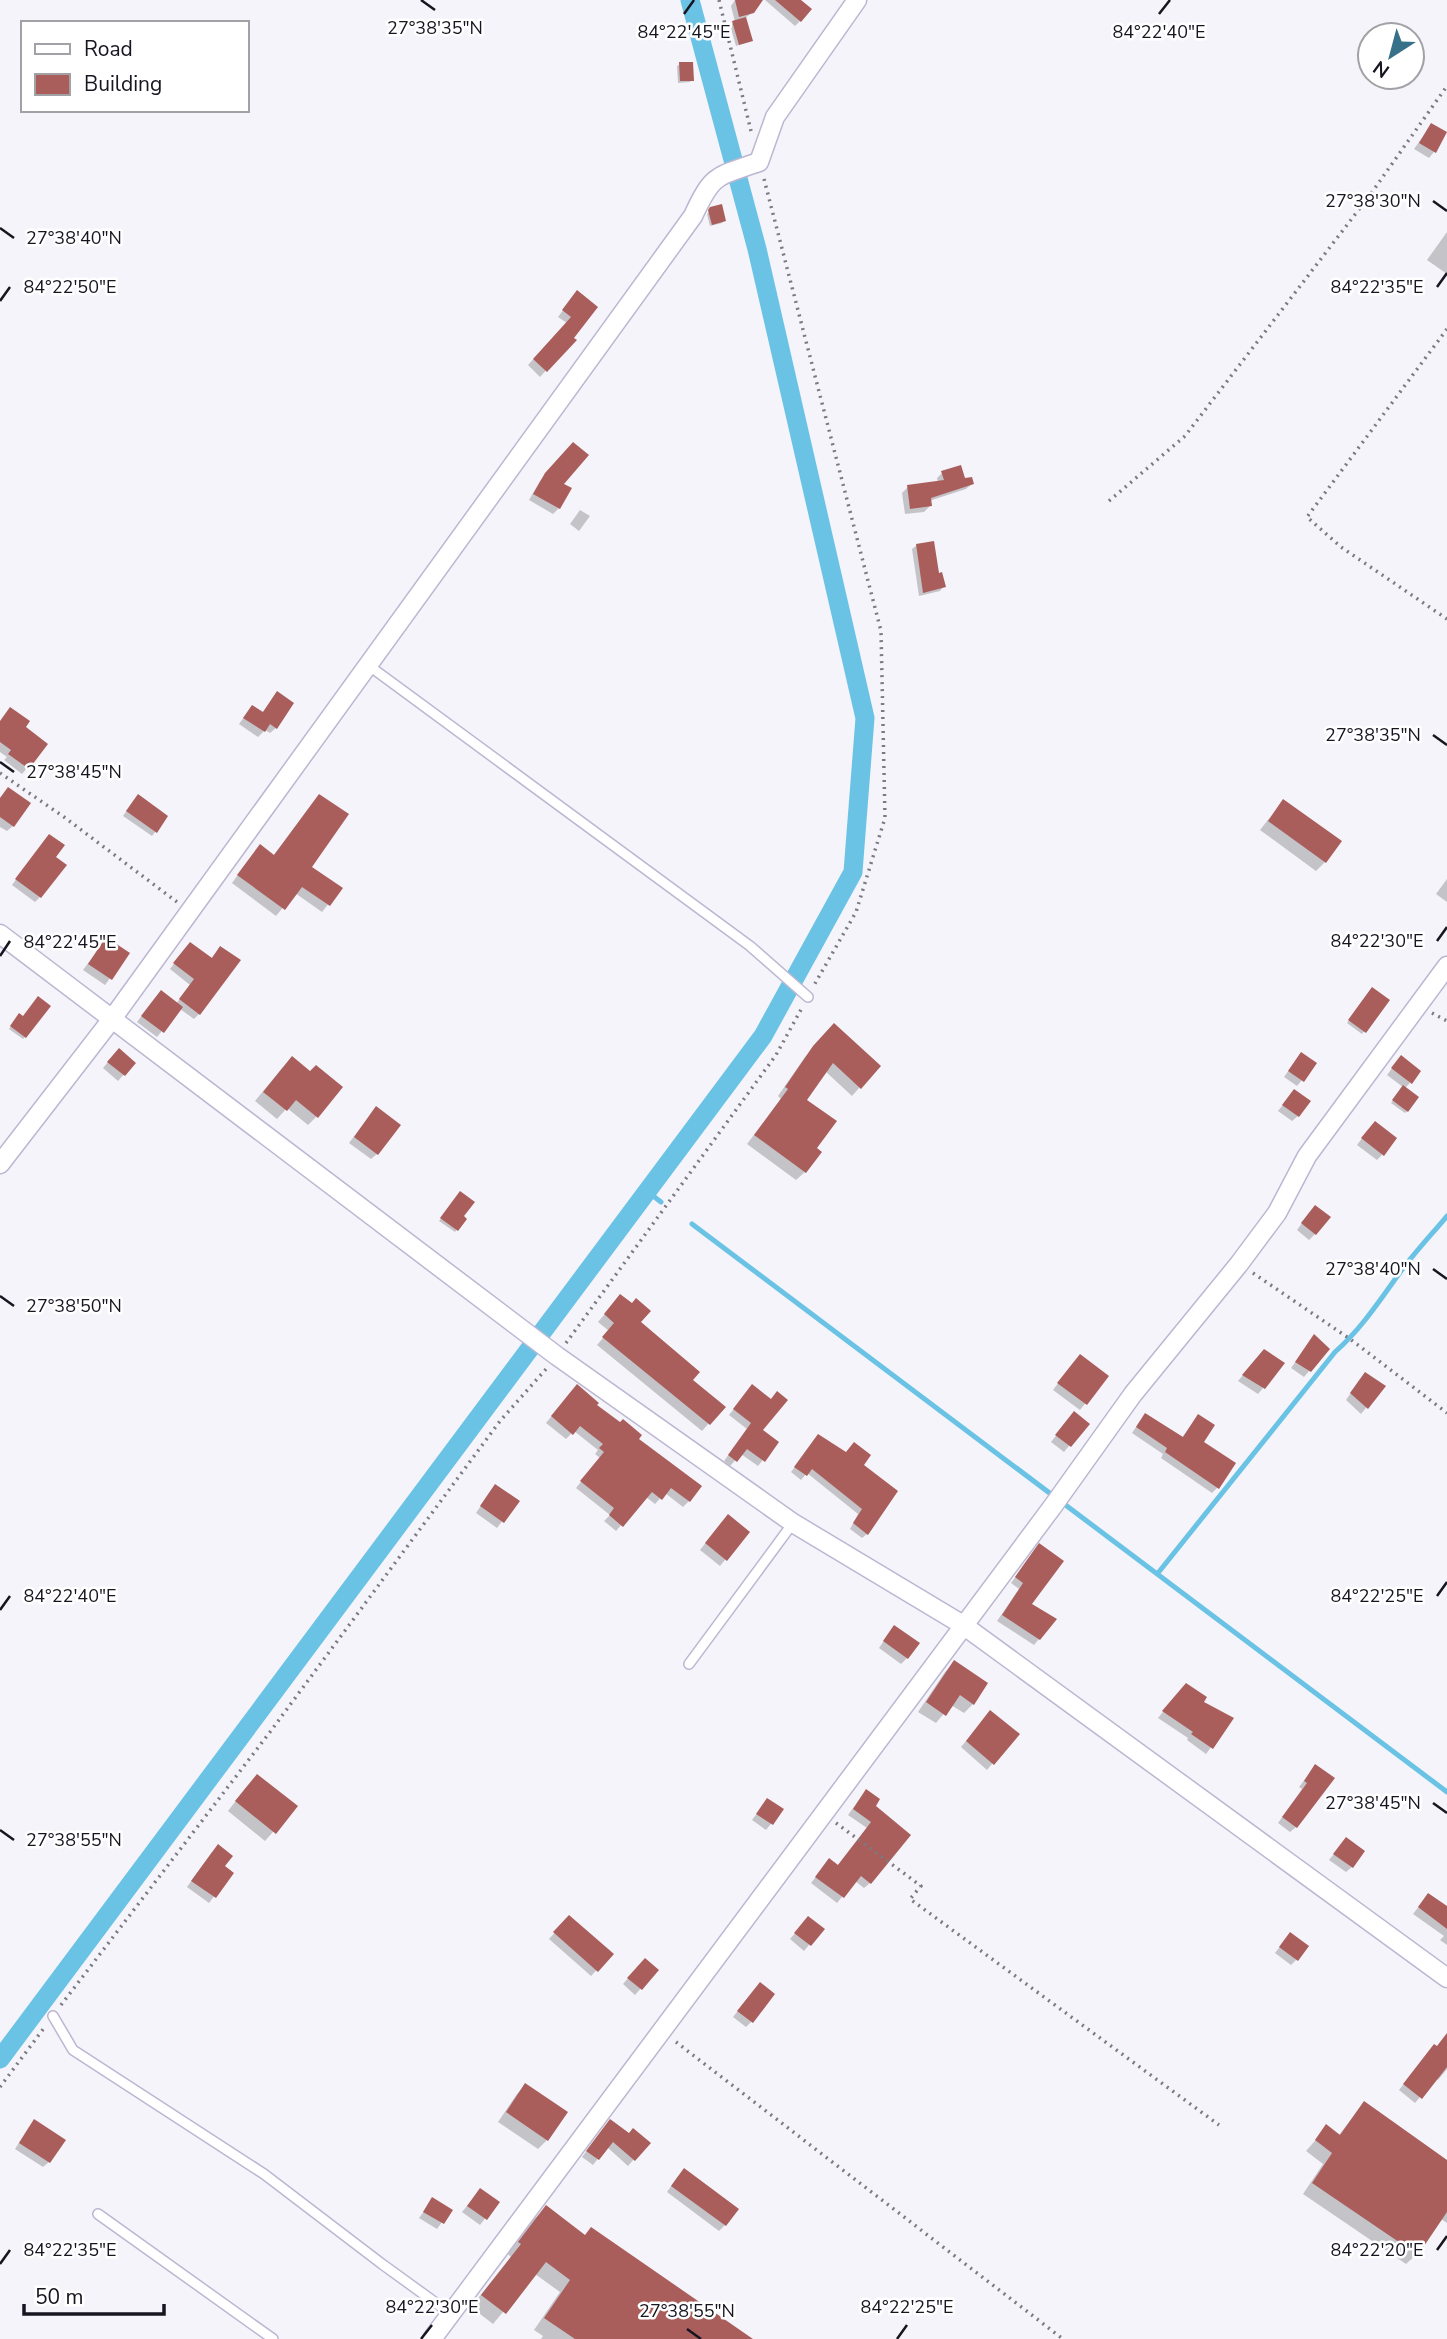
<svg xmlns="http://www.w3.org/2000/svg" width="1447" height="2339" font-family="'Nunito Sans',sans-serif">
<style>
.shadow{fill:#0003}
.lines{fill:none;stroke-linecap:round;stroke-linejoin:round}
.stream{stroke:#6ac3e5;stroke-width:5}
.canal{stroke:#6ac3e5;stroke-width:19}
.building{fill:#a95e5b}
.service-casing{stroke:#bbb7d2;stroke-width:12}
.minor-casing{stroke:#bbb7d2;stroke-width:21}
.path{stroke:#7b7a82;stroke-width:3.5;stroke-dasharray:2 5;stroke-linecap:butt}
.service{stroke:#fff;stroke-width:9}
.minor{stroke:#fff;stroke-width:18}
.ticks{fill:none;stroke:#17151f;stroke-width:2.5}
.ticks-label{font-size:18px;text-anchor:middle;fill:#17151f;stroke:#fff;stroke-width:5;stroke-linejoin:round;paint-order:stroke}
</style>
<rect width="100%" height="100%" fill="#f5f4fa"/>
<path class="shadow" d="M735 0H761L753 12 745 18 751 41 736 46 730 25 735 22 731 6Z
M765 0H799L800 21 795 26Z
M680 64 692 80 690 82 678 83 677 66Z
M1431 125 1434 152 1429 158 1414 149Z
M711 209 724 221 722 223 710 226 707 214Z
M1447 232V274L1427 260Z
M572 298V338L574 340 540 377 528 365 567 323 558 317Z
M574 444 562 485 559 508 553 514 529 500 540 481Z
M942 473 972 484 966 489 929 501 930 506 924 512 905 514 902 493 908 487 938 483 937 478Z
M580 510 590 516 579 531 570 524Z
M917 545 944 586 940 591 919 596 912 549Z
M277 694 276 728 270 733 265 730 258 737 239 724 247 713H262Z
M0 722 24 728 46 745 22 774 4 760 7 757 0 752Z
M8 789 13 826 7 831 0 827V798Z
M319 796 310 867 340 889 322 912 295 893 276 916 232 883 253 854 273 856Z
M134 800 156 831 152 836 123 816Z
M1283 801 1325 862 1316 871 1260 830Z
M44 842 54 858 40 897 35 902 12 885Z
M1447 879V902L1436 894Z
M106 939 128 954 105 985 83 970Z
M185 949 211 959 215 953 199 1014 194 1019 180 1009 157 1037 137 1022 155 998 176 1004 190 985 170 969Z
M1370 992 1388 1001 1362 1034 1347 1023Z
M17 1017 25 1037 23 1039 9 1029Z
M825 1034 860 1087 852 1096 825 1071 805 1100 814 1148 805 1172 796 1180 747 1144 781 1099 778 1096 805 1057Z
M113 1056 134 1063 118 1081 103 1068Z
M1296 1060 1302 1080 1297 1086 1284 1077Z
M1396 1063 1410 1083 1405 1088 1407 1111 1405 1113 1391 1103 1403 1087 1387 1075Z
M283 1067 310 1073 317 1116 308 1125 287 1108 277 1119 255 1101Z
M1289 1097 1298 1116 1292 1121 1278 1111Z
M371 1114 377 1154 371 1159 349 1143Z
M1369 1129 1382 1155 1377 1160 1357 1145Z
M458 1195 461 1217 465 1219 455 1232 439 1221Z
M1309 1213 1315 1234 1309 1240 1297 1230Z
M614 1303 638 1323 691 1380 723 1407 702 1431 597 1345 609 1331 598 1322Z
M1314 1336 1328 1349 1304 1377 1291 1368Z
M1258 1357 1263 1388 1258 1394 1238 1381Z
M1074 1362 1107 1376 1080 1410 1053 1390Z
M1360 1379 1383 1387 1361 1414 1346 1400Z
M571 1392 594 1405 636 1439 689 1501 683 1507 665 1493 655 1504 646 1497 616 1531 604 1521 610 1515 576 1488 600 1458 595 1454 598 1450 574 1431 566 1439 546 1423Z
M747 1392 761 1431 777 1442 758 1466 741 1454 730 1466 724 1461 747 1429 729 1415Z
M1198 1416 1202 1443 1218 1487 1212 1493 1161 1458 1163 1454 1132 1433 1140 1421 1181 1439Z
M1069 1419 1087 1424 1064 1452 1051 1442Z
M814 1441 861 1465 867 1534 862 1538 850 1529 858 1514 807 1473 801 1480 791 1472Z
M490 1492 517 1502 497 1528 476 1513Z
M722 1522 748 1532 720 1566 700 1550Z
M1034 1551 1030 1605 1039 1639 1034 1645 997 1621 1019 1589 1011 1583Z
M889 1633 907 1658 901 1664 879 1648Z
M954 1663 973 1704 964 1713 951 1705 936 1723 918 1712 945 1672Z
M1180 1691 1232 1719 1206 1754 1187 1740 1188 1738 1158 1718Z
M985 1718 1017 1734 987 1770 961 1747Z
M1315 1766 1296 1827 1290 1832 1278 1823 1302 1789 1299 1787Z
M248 1785 295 1807 265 1841 228 1811Z
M861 1797 873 1806 870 1883 864 1888 855 1881 837 1903 811 1883 829 1860 837 1866 867 1828 848 1815Z
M767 1800 782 1810 766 1830 752 1820Z
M1346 1839 1352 1867 1346 1872 1329 1860Z
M212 1852 223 1867 232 1873 209 1903 187 1887Z
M1423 1901 1447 1909V1945L1440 1940 1444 1936 1413 1914Z
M569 1917 611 1955 591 1976 549 1939Z
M803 1924 822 1929 804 1951 790 1939Z
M1285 1940 1296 1960 1291 1965 1275 1953Z
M639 1966 657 1970 635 1995 623 1984Z
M754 1990 752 2021 746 2027 733 2017Z
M1447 2046V2069L1438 2080 1436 2078 1415 2103 1399 2090 1429 2051 1437 2047Z
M526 2085 547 2140 538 2149 498 2122 517 2094Z
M1364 2103 1447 2163V2223L1441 2219 1417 2254 1406 2264 1303 2194 1323 2164 1306 2151 1327 2127 1339 2135Z
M29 2127 49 2162 43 2167 15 2149Z
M605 2127 628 2135 648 2143 628 2166 607 2147 593 2165 582 2157Z
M678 2176 725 2225 719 2231 667 2192Z
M480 2190 497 2203 480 2225 462 2212Z
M432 2200 450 2211 437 2229 419 2218Z
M546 2208 584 2236 750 2339H541L543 2336 534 2330 560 2292 535 2274 493 2324 471 2307 511 2257 508 2254 534 2219Z"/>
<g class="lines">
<path class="stream" d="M648 1192 661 1202
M692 1224 1447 1792
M1158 1573 1335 1352C1362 1328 1380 1300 1401 1271 1415 1252 1432 1234 1447 1216"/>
<path class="canal" d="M0 2059 763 1036 853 872 865 718 757 249 690 0"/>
</g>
<path class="building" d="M735 0H763L754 13 739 17Z
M775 0H801L812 9 801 22Z
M746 17 753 41 739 45 732 21Z
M679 62H693L694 81H680Z
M1431 123 1447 132 1436 153 1419 143Z
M722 204 726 221 712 225 708 210 710 207Z
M577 290 598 307 574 338 577 340 547 372 533 359 571 317 562 310Z
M573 442 589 455 564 484 572 488 560 509 533 494 545 473Z
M961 465 965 478 972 477 974 484 931 498 932 506 910 509 907 485 944 480 941 471Z
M934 541 939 573 942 572 946 587 923 593 916 544Z
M277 691 294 703 277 729 270 724 265 732 243 718 252 705 263 712Z
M10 707 30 721 26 727 48 744 29 769 8 754 11 750 0 742V721Z
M8 787 31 803 14 827 0 817V798Z
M138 794 168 816 157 833 126 811Z
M319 794 349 814 312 867 343 888 330 906 302 887 285 910 237 875 260 844 274 855Z
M1283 799 1342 841 1326 863 1268 821Z
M49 834 65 845 56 857 67 865 41 898 15 879Z
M106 937 130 953 112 980 88 964Z
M190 942 212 958 220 946 241 960 200 1015 179 999 194 979 173 963Z
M1372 987 1390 1000 1366 1033 1348 1020Z
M161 990 183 1007 164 1033 141 1016Z
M38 996 51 1006 26 1038 10 1026 19 1013 23 1016Z
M834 1023 881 1066 861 1089 833 1063 807 1100 837 1121 817 1148 822 1152 806 1173 754 1135 788 1089 785 1087 813 1046Z
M119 1048 136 1063 125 1076 107 1062Z
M1301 1052 1317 1063 1304 1082 1288 1071Z
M1401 1055 1421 1071 1412 1084 1391 1068Z
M292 1056 310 1071 316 1065 343 1087 318 1118 296 1100 287 1111 263 1092Z
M1403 1085 1419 1097 1408 1112 1392 1100Z
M1294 1089 1311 1101 1299 1117 1282 1105Z
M376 1106 401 1125 378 1155 354 1137Z
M1375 1121 1397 1138 1384 1156 1361 1138Z
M460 1191 475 1202 464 1216 467 1219 458 1231 440 1218Z
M1315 1205 1331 1217 1316 1235 1301 1223Z
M620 1294 632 1303 636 1298 651 1311 641 1322 700 1372 693 1380 726 1407 710 1425 602 1337 614 1323 604 1314Z
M1314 1334 1330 1349 1311 1372 1295 1362Z
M1264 1349 1285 1363 1265 1389 1242 1375Z
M1080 1354 1109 1376 1087 1405 1057 1383Z
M1365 1372 1386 1386 1368 1409 1350 1393Z
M577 1384 599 1403 597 1405 620 1422 623 1419 642 1435 639 1439 702 1486 690 1502 671 1488 662 1500 652 1492 623 1527 609 1515 614 1508 580 1481 604 1452 599 1448 603 1444 580 1426 573 1435 551 1416Z
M752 1384 771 1399 777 1391 788 1400 763 1430 779 1442 765 1462 747 1449 737 1462 728 1455 751 1423 733 1409Z
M1074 1411 1090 1424 1071 1447 1055 1435Z
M1145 1413 1183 1437 1198 1414 1215 1425 1204 1442 1236 1463 1219 1489 1165 1452 1167 1448 1136 1427Z
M818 1434 846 1452 854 1442 871 1455 864 1465 898 1491 868 1535 853 1523 862 1509 812 1469 807 1476 794 1467Z
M495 1484 520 1501 504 1523 480 1506Z
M728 1514 750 1532 727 1561 705 1543Z
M1039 1543 1064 1561 1032 1604 1057 1619 1040 1640 1002 1615 1023 1583 1015 1577Z
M894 1625 920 1643 908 1659 883 1641Z
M954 1660 988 1683 974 1705 960 1695 946 1716 926 1702Z
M1186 1683 1207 1697 1204 1702 1234 1718 1213 1749 1191 1734 1193 1732 1162 1711Z
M990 1710 1020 1734 994 1765 966 1741Z
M1315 1764 1335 1778 1297 1828 1282 1817 1307 1783 1304 1781Z
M257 1774 298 1806 276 1834 235 1801Z
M866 1789 880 1799 876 1806 911 1835 871 1884 861 1876 844 1898 815 1877 829 1858 838 1865 871 1822 853 1809Z
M767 1798 784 1809 773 1825 756 1814Z
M1346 1837 1365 1851 1353 1868 1333 1854Z
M218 1844 233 1856 225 1866 234 1873 216 1898 191 1881Z
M1428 1893 1447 1906V1929L1418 1907Z
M569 1915 614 1954 598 1972 553 1932Z
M808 1916 825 1929 811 1946 794 1933Z
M1290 1932 1309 1946 1298 1961 1279 1947Z
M645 1958 659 1970 642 1990 627 1978Z
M760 1982 775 1994 753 2023 737 2011Z
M1447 2033V2067L1422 2099 1403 2084 1434 2044 1437 2046Z
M525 2083 568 2112 548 2141 506 2112Z
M1364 2101 1447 2160V2212L1418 2255 1312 2183 1332 2153 1315 2140 1326 2124 1340 2135Z
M34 2119 66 2140 50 2163 19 2143Z
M610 2119 629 2133 633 2128 651 2143 635 2161 613 2142 599 2160 586 2151Z
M684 2168 739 2209 726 2226 671 2186Z
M480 2188 500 2202 487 2220 467 2206Z
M432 2197 453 2210 444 2224 423 2212Z
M546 2205 585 2235 591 2227 753 2339H575L544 2318 570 2280 546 2262 506 2314 481 2295 521 2244 518 2242Z"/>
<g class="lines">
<defs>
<path id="service" d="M368 665 750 946 808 997
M689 1664 793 1523
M53 2016 73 2050 264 2174 382 2264 451 2314
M98 2214 273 2339"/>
<path id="minor" d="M0 934 557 1356 793 1523 963 1625 1447 1978
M0 1164 112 1019 693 216C713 173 716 177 759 162L775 117 857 0
M432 2339 1053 1506 1133 1394 1239 1264 1277 1213 1307 1156 1447 966"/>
</defs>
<use href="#service" class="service-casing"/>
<use href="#minor" class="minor-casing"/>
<path class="path" d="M719 0 751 131
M764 179 881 631 885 818 856 912 813 987
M1447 329 1307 517 1341 547 1447 619
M1109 501 1185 436 1370 195 1447 86
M0 773 64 817 177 902
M1432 1013 1447 1021
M1253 1273 1350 1339 1447 1413
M566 1343 776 1055 803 1006
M836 1823 921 1886 910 1899 1219 2125
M61 2005 270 1732 500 1421 546 1369
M676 2042 1063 2339
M0 2087 44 2028"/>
<use href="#service" class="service"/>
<use href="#minor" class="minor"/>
</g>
<path class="ticks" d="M421 0 435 10M684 14 694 0M1159 14 1170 0M1433 201 1447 211M0 228 14 238M1437 287 1447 273M0 301 10 287M1433 735 1447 745M0 762 14 772M1437 941 1447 927M0 956 10 941M1433 1269 1447 1279M0 1296 14 1306M1437 1596 1447 1582M0 1610 10 1596M1433 1803 1447 1813M0 1830 14 1840M1437 2250 1447 2236M0 2264 10 2250M687 2329 701 2339M421 2339 432 2325M897 2339 907 2325"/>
<g class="ticks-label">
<text x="435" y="34">27°38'35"N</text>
<text x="684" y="38">84°22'45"E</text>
<text x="1159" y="38">84°22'40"E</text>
<text x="1373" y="207">27°38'30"N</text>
<text x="74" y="244">27°38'40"N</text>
<text x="1377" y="293">84°22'35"E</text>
<text x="70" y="293">84°22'50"E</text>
<text x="1373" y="741">27°38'35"N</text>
<text x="74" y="778">27°38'45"N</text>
<text x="1377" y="947">84°22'30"E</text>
<text x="70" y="948">84°22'45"E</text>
<text x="1373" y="1275">27°38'40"N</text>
<text x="74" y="1312">27°38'50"N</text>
<text x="1377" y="1602">84°22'25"E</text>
<text x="70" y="1602">84°22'40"E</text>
<text x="1373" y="1809">27°38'45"N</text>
<text x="74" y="1846">27°38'55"N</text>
<text x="1377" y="2256">84°22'20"E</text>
<text x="70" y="2256">84°22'35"E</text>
<text x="432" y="2313">84°22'30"E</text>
<text x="907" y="2313">84°22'25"E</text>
<text x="687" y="2317">27°38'55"N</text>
</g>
<rect x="21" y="21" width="228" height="91" fill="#ffffff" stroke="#a2a1a5" stroke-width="2"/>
<rect x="35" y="44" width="35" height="10" fill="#ffffff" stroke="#a2a1a5" stroke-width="2"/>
<text x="84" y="56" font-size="21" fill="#17151f">Road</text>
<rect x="35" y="74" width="35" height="21" fill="#a95e5b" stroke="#a2a1a5" stroke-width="2"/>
<text x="84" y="91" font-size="21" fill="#17151f">Building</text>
<g transform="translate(1391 56) rotate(216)"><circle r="33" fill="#ffffff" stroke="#a2a1a5" stroke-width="2"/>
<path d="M0-5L12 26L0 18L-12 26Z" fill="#367089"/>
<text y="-10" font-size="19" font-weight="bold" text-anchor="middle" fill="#17151f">N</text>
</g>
<path d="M24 2304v10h140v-10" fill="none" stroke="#17151f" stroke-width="3.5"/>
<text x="35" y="2304" font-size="21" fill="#17151f" stroke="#ffffff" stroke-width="5" paint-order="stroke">50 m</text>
</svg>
